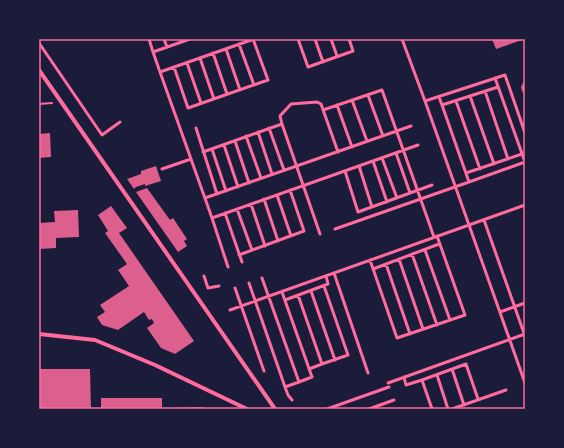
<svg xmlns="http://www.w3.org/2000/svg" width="564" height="448" font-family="Barlow,sans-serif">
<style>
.building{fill:#dd5f8e}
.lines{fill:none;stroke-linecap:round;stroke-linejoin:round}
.path{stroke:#ff6b9d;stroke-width:2}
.service{stroke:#ff6b9d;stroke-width:3}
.minor{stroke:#ff6b9d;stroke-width:4}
.neatline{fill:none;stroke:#ff6b9d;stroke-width:1.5}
</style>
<rect width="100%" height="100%" fill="#1b1b3a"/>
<path class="building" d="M492 39H525L496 49Z
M525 79V95L522 91 521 87Z
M50 133 51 157 39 158V134Z
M156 166 161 181 145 186V184L136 187 134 189 127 179 141 174V171Z
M147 188 170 220 173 218 187 239 184 241 187 246 178 252 136 192Z
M111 206 127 228 119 233 194 341 175 354 161 348 147 328 154 323 152 319 149 320 144 312 118 330 102 325 97 317 105 312 100 305 129 286 118 270 127 264 105 233 108 231 98 215Z
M78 210 79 237 56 238V248L39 249V223L55 222 54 211Z
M39 369H90L91 409H39Z
M101 398H162V409H101Z
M204 407V409H172V408Z"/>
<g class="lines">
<path class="path" d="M39 104 52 103"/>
<path class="service" d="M149 39 153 52
M164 39 167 47
M190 39 153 52 160 72 254 39
M298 39 308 67 353 51 349 39
M315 39 323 62
M331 39 337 56
M402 39 425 101
M39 43 102 135 120 122
M239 44 254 85
M226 49 240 90
M213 53 227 94
M200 58 214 99
M187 63 201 103
M174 67 188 108 268 80 253 39
M160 72 212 218 418 145
M495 78 525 162
M485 91 508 159
M368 95 383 136
M470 96 494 164
M439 97 442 105 498 87
M352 100 367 141
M456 101 480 169
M337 105 352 147
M442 105 469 182 525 162
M323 110 382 90 434 237
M282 124 320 234
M196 128 217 194
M269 128 284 170
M258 132 272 174
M525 133 505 75 425 101 469 225 525 205
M246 136 261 178
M235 141 249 183
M224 145 238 187
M212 149 226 191
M203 152 282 124 280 116 291 104 317 102 321 104 338 152
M396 153 410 193
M382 158 397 198
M373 161 387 202
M359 166 372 207
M162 169 191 159
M345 171 358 212 432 185
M466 173 522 154
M277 195 291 236
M205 198 411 126
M264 199 278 241
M251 204 265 246
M237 209 252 250
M225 213 242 262
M212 218 228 267
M484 220 525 336
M335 229 469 182
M425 250 450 320
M412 254 437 325
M239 255 304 231 290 190
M399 259 423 329
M370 260 397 338 465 315 437 236
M386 264 410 334
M373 269 439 244
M334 273 368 373
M204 276 208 288 219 286
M249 283 285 387 299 382 262 278
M235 288 264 371
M311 291 335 360
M282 292 312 377 299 382
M298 295 322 364 309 369
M285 300 328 284 326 276
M230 310 469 225 525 383
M500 312 525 303
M322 364 348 355 324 286
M452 369 464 405
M437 375 448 409
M404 377 406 385 422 380
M388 383 525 334
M285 387 288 395 292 400
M327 409 389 387
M369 409 394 400
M432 409 422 380 466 364 478 399
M452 409 506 390"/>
<path class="minor" d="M39 70 275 409
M39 334 95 340 155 365 247 409"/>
</g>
<rect width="564" height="448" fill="none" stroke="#1b1b3a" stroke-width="80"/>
<rect x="40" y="40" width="484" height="368" class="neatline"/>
</svg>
